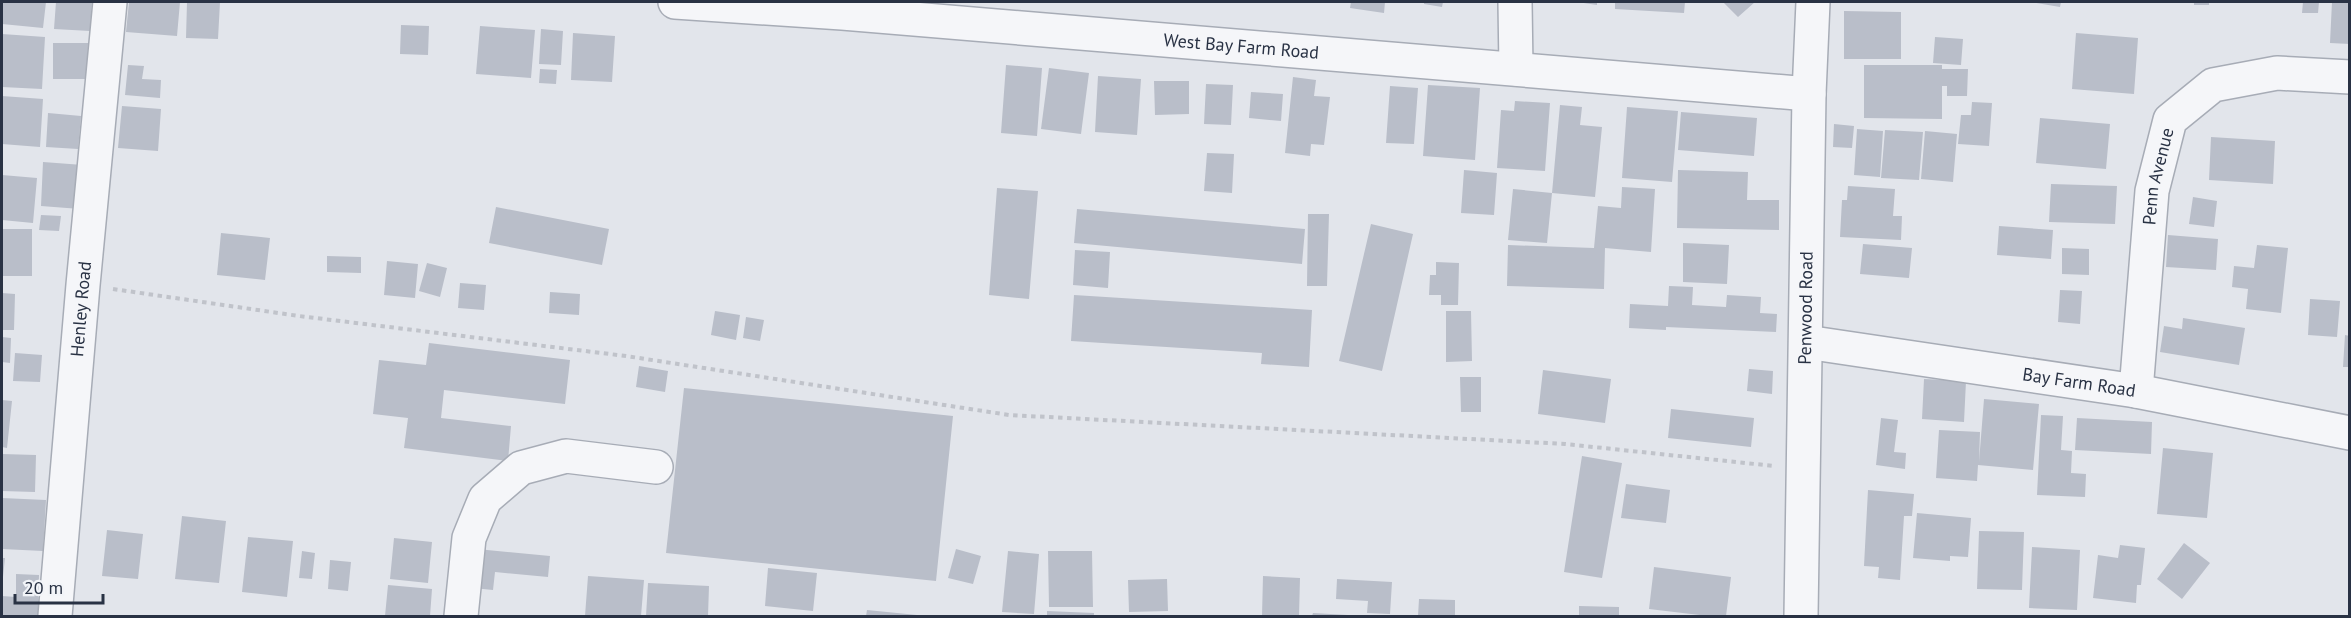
<svg xmlns="http://www.w3.org/2000/svg" width="2351" height="618" font-family="'PT Sans',sans-serif">
<style>
.building{fill:#b9bec9}
.lines{fill:none;stroke-linecap:round;stroke-linejoin:round}
.minor-casing{stroke:#a7acb6;stroke-width:36}
.path{stroke:#c0c3ca;stroke-width:4;stroke-dasharray:4.5 4.5;stroke-linecap:butt}
.minor{stroke:#f5f6f9;stroke-width:33}
.labels{text-anchor:middle;stroke-width:4.5;stroke-linejoin:round;paint-order:stroke}
.street-label{font-size:18px;fill:#293244;stroke:#f2f4f8}
</style>
<rect width="100%" height="100%" fill="#e2e5eb"/>
<path class="building" d="M2 2H46L43 28 2 24Z
M56 2H92L90 31 54 29Z
M129 2H180L177 36 126 32Z
M187 2H220L218 39 186 38Z
M1351 2H1385L1384 13 1350 8Z
M1424 2H1443L1442 7 1424 4Z
M1577 2H1597V5Z
M1615 2H1685L1684 13 1615 9Z
M1723 2H1755L1738 17Z
M2031 2H2061L2060 7Z
M2194 2H2209V5H2194Z
M2303 2H2319L2318 13H2302Z
M2332 2H2350V44L2330 43Z
M1844 11 1901 12V59H1844Z
M401 25 429 26 428 55 400 54Z
M480 26 535 30 531 78 476 74Z
M541 29 563 31 561 65 539 64Z
M573 33 615 36 612 82 571 80Z
M2076 33 2138 38 2134 94 2072 89Z
M2 34 45 37 42 89 2 87Z
M1935 37 1963 39 1961 65 1933 63Z
M53 43H88L87 79H53Z
M128 65 144 66 142 79 161 80 160 98 125 95Z
M1006 65 1042 68 1037 136 1001 133Z
M1864 65H1942V69H1968L1967 96H1947V86H1942V119L1864 118Z
M1049 68 1089 73 1081 134 1041 129Z
M540 69 557 70 556 84 539 83Z
M1098 76 1141 79 1137 135 1095 132Z
M1293 77 1316 80 1314 96 1330 97 1324 145 1311 144 1310 156 1285 153Z
M1154 81H1189V114L1155 115Z
M1206 84 1233 85 1231 125 1204 124Z
M1428 85 1480 88 1475 160 1423 156Z
M1390 86 1418 88 1414 144 1386 143Z
M1251 92 1283 94 1281 121 1249 118Z
M2 96 43 99 40 147 2 144Z
M1515 101 1550 103 1545 171 1497 168 1501 110 1514 111Z
M1972 102 1992 103 1989 146 1958 144 1961 115H1971Z
M1560 105 1582 107 1580 125 1602 127 1595 197 1552 193Z
M122 106 161 109 158 151 118 148Z
M1627 107 1678 111 1672 182 1622 178Z
M1681 112 1757 118 1754 156 1678 150Z
M48 113 81 116 78 149 46 147Z
M2040 118 2110 124 2106 169 2036 163Z
M1834 124 1854 126 1852 148 1833 147Z
M1857 129 1883 131 1880 177 1854 175Z
M1885 130 1923 132 1919 180 1881 178Z
M1925 131 1957 134 1953 182 1921 179Z
M2211 137 2275 141 2273 184 2209 180Z
M1207 153 1234 154 1232 193 1204 191Z
M43 162 83 165 80 209 41 206Z
M1464 170 1497 173 1494 215 1461 213Z
M1678 170 1748 172 1747 200H1779V230L1677 228Z
M2 175 37 178 33 223 2 220Z
M2051 184 2117 186 2115 224 2049 222Z
M1848 186 1895 189 1893 216H1902L1901 240 1840 237 1842 200H1847Z
M1622 187 1655 189 1651 252 1605 248 1604 289 1507 286 1508 245 1594 248 1598 206 1621 208Z
M997 188 1038 191 1029 299 989 295Z
M1513 189 1552 193 1547 243 1508 240Z
M2193 197 2217 201 2214 227 2189 224Z
M496 207 609 229 602 265 489 243Z
M1077 209 1305 229 1302 264 1074 243Z
M1308 214H1329L1327 286H1307Z
M41 215 61 216 59 231 39 230Z
M1371 224 1413 234 1382 371 1339 361Z
M1999 226 2053 230 2051 259 1997 255Z
M2 229H32V276H2Z
M221 233 270 238 265 280 217 275Z
M2168 235 2218 239 2216 270 2166 267Z
M1683 243 1729 245 1727 284 1683 282Z
M1863 244 1912 248 1909 278 1860 274Z
M2257 245 2288 248 2281 313 2246 309 2248 289 2232 287 2234 266 2254 268Z
M2062 248 2089 249V275L2062 274Z
M1075 250 1110 252 1108 288 1073 285Z
M327 256 361 257V273L327 272Z
M387 261 418 264 415 298 384 295Z
M1436 262 1459 263 1458 305H1441V295H1429L1430 275H1436Z
M427 263 447 268 440 297 419 291Z
M460 283 486 285 484 310 458 308Z
M1669 286 1693 287 1692 305 1726 307 1727 295 1761 297 1760 313 1777 314 1776 332 1666 327V330L1629 328 1630 304 1668 306Z
M2060 290 2082 291 2080 324 2058 322Z
M550 292 580 294 579 315 549 313Z
M2 293 15 294 14 330H2Z
M1074 295 1312 310 1309 367 1261 364 1262 353 1071 341Z
M2310 299 2340 301 2337 337 2308 335Z
M715 311 740 315 736 340 711 335Z
M1446 311H1471L1472 361 1446 362Z
M746 317 764 320 760 341 743 338Z
M2183 318 2245 328 2239 365 2160 352 2164 326 2182 329Z
M2345 335 2350 336V367H2343Z
M2 337 11 338 10 363 2 362Z
M429 343 570 360 565 404 444 390 441 418 511 426 508 461 404 448 408 418 373 414 379 360 426 365Z
M15 353 42 355 40 382 13 381Z
M639 366 668 371 665 392 636 387Z
M1749 369 1773 371 1772 394 1747 391Z
M1543 370 1611 379 1605 423 1538 414Z
M1460 377H1481V412H1461Z
M1924 379 1966 381 1964 422 1922 419Z
M684 388 953 416 936 581 666 553Z
M1984 399 2039 404 2033 470 1978 465 1977 481 1936 478 1939 430 1980 432 1979 462Z
M2 400 12 401 7 448 2 447Z
M1671 409 1754 418 1751 447 1668 438Z
M2041 415 2063 416 2061 450 2072 451 2071 473 2086 474 2085 497 2037 495Z
M1881 418 1898 420 1894 452 1906 453 1905 469 1876 465Z
M2077 418 2152 422 2151 454 2075 450Z
M2163 448 2213 453 2207 518 2157 514Z
M2 454 36 455 35 492 2 491Z
M1582 456 1622 463 1602 578 1564 572Z
M1626 484 1670 490 1666 523 1621 518Z
M1868 490 1914 494 1912 516H1904L1900 580 1878 578 1879 567 1864 566Z
M2 498 46 500 43 551 2 549Z
M1917 513 1971 518 1968 557 1950 556V561L1913 558Z
M182 516 226 521 219 583 175 579Z
M107 530 143 534 138 579 102 576Z
M1979 531 2024 532 2022 590 1977 589Z
M248 537 293 541 287 597 242 592Z
M394 538 432 542 428 583 390 579Z
M2184 543 2210 563 2182 599 2157 579Z
M2120 545 2145 548 2141 585H2137L2136 603 2093 598 2098 555 2118 558Z
M2032 547 2080 550 2077 610 2029 608Z
M477 549 550 556 548 577 495 572 493 590 473 588Z
M956 549 981 556 973 584 948 578Z
M302 551 315 553 312 579 299 578Z
M1008 551 1039 554 1034 614 1002 612Z
M1048 551H1092L1093 607H1049Z
M2 558H5L3 577H2Z
M330 560 351 562 348 591 328 589Z
M1654 567 1731 577 1726 616H1708L1649 609Z
M768 568 817 573 813 611 765 606Z
M16 574 39 575 38 616H2V596L16 597Z
M588 576 644 580 641 616H585Z
M1263 576 1300 578 1299 616H1262Z
M1167 579 1168 611 1129 612 1128 580Z
M1337 579 1392 582 1390 614 1367 613 1368 601 1336 599Z
M648 583 709 586 708 616H646Z
M388 585 432 589 430 616H385Z
M1419 599 1455 600V616H1418Z
M1579 606 1619 607V616H1579Z
M867 610 917 615V616H866Z
M1047 611 1094 613V616H1047Z
M1313 613 1348 615V616H1312Z"/>
<g class="lines">
<defs>
<g id="minor">
<path id="s1" d="M675 2 842 13 1809 94"/>
<path d="M1515 2 1516 69"/>
<path id="s2" d="M1806 342 2136 391 2350 433"/>
<path id="s3" d="M2136 391 2152 191 2170 120 2213 85 2277 73 2350 77"/>
<path id="s4" d="M55 616 83 285 110 2"/>
<path d="M461 616 469 538 485 499 521 468 566 456 656 467"/>
<path id="s5" d="M1801 616 1809 94 1813 2"/>
</g>
</defs>
<use href="#minor" class="minor-casing"/>
<path class="path" d="M113 289 299 316 626 356 1009 415 1565 444 1774 466"/>
<use href="#minor" class="minor"/>
</g>
<g class="labels">
<g class="street-label">
<text dy="6" stroke="none"><textPath href="#s1" startOffset="568">West Bay Farm Road</textPath></text>
<text dy="6" stroke="none"><textPath href="#s3" startOffset="216">Penn Avenue</textPath></text>
<text dy="6" stroke="none"><textPath href="#s4" startOffset="308">Henley Road</textPath></text>
<text dy="6" stroke="none"><textPath href="#s5" startOffset="308">Penwood Road</textPath></text>
<text dy="6" stroke="none"><textPath href="#s2" startOffset="276">Bay Farm Road</textPath></text>
</g>
</g>
<rect width="2351" height="618" fill="none" stroke="#293244" stroke-width="6"/>
<path d="M15 594v9h88v-9" fill="none" stroke="#293244" stroke-width="3"/>
<text x="24" y="594" font-size="18" fill="#293244" stroke="#f2f4f8" stroke-width="4.5" paint-order="stroke">20 m</text>
</svg>
